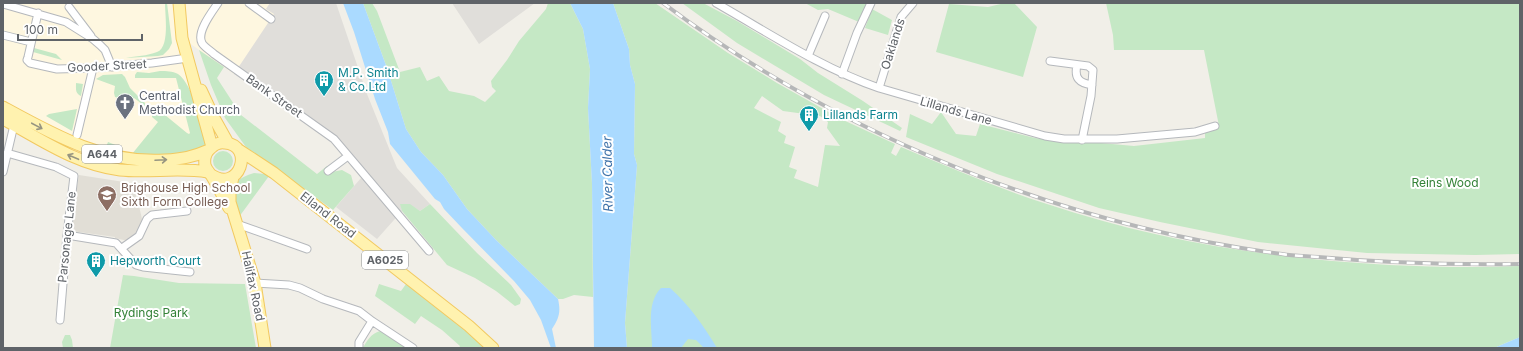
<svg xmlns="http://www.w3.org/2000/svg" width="1523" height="351" font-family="Inter,sans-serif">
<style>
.commercial{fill:#fef7e0}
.industrial{fill:#e0deda}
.education{fill:#e1ded6}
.green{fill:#c5e8c5;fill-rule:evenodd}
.water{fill:#aadaff}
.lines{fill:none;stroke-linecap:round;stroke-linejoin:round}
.minor-casing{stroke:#b5b8bc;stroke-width:9}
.primary-casing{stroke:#f2c960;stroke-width:13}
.minor{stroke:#fff;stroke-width:7}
.primary{stroke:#fff2af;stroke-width:11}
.rail-casing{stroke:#b6b7b8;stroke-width:4}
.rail{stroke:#fff;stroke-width:2.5;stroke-dasharray:8;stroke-linecap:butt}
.oneway{stroke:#979581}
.labels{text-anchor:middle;stroke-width:4;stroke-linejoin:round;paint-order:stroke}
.shield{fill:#fff;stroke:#8f9295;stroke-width:1}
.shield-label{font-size:11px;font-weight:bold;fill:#5f6368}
.street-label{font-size:12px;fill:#5f6368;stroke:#fff}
.culture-label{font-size:12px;fill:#0d838f;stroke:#fff;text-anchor:start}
.worship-label{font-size:12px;fill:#5b616d;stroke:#fff;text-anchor:start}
.park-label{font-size:12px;fill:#348238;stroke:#fff}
.education-label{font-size:12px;fill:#785e54;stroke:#fff;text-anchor:start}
.water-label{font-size:13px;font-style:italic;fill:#4174aa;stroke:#fff}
</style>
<rect width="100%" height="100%" fill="#f1efe8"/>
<path class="commercial" d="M3 3H270L266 9 275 14 234 74 182 38 212 147 116 157 3 107Z"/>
<path class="industrial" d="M270 3H336L367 94 397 168 430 204 420 211 410 205 401 204 402 211 377 239 336 207 361 178 331 140 234 74 274 14 266 9Z
M452 3H535L479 44Z"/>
<path class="education" d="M79 175 137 184 135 205 139 206 142 219 140 231 128 241 115 238V237L72 231 74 205Z"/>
<path class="green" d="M165 3H167L172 43 169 49 163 55 158 56 126 58C136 56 147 56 157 52 170 47 165 15 165 3Z
M363 3H372L377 11 400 72 420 67 427 81 439 76 449 91 474 96 485 102 496 91 492 87 491 81 507 60 519 41 546 9 548 3H570L583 29 590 69 588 108 592 184 593 297 574 295 563 299H558L496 240 467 209 443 175 421 152 406 129 387 68Z
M613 3H655L728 53 777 83 841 119 895 144 891 153 896 156 901 147C949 167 997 188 1047 204 1157 241 1273 259 1389 265 1433 267 1476 268 1520 266V337L1494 348H627L625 323 637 165 634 154 635 84 630 65 629 49ZM762 96 783 111 820 116 828 122 827 128 840 146 825 145 818 187 794 178 797 170 789 167 795 147 784 143 786 136 778 131 781 122 754 108Z
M682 3H703L737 21 800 59 818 73 863 101 902 128 900 131 824 95 737 43Z
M805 3H868L859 22 828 9 818 10Z
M1005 3H1014L1037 27 1023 77 936 52 949 4 988 7Z
M1106 3H1520V254L1475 255 1367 253 1258 242 1160 222 1099 208 997 174 906 137 910 114 932 124 941 112 956 134 976 136 980 124 1035 138 1071 143H1101L1134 146 1205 138V127L1219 126 1204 50H1114L1113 35Z
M872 9 892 20 888 35 865 28Z
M34 48 56 54 62 60 33 52Z
M199 50 224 67 217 78 241 115 317 174 327 166 328 171 332 172 342 170 351 175 354 186 333 210 246 147 225 118 211 85Z
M160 71C167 71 172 71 178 74 193 84 203 129 208 146L165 158 132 154 158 122 152 117V112L148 110 149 107 162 116 165 115 187 133 189 134 190 133 176 78H135V75L137 72 149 73Z
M122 74 125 77 130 88 145 103V106L134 98 129 101 115 97 114 93 115 86 96 79 103 75Z
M76 83 83 84 81 96C75 93 76 89 76 83Z
M77 109 72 131 46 116 49 114Z
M108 142 118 146V151L106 147Z
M213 161a10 10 0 1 1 20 0a10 10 0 1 1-20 0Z
M254 173 265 174 269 176 239 217C233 194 226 181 254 173Z
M400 204H410L420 211 430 204 477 253 511 285 521 299 520 304 515 306 496 291 475 278 447 265 402 211Z
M123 275 134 276 179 283 245 284 256 348H110Z
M379 284 401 291 406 284 481 343 485 348H459L460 346 442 330 421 316 415 324 375 296Z
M380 331 387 333 409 348H363C367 340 371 334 380 331Z
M65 335H70L72 340 73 348H63L62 342Z"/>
<path class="water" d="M343 3H363L387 68 406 129 421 152 443 175 467 209 496 240 558 299C561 312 559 318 552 329L556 348H551L541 320 530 300 514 281 462 228 444 209 440 202 435 199 390 144 388 132 375 99 354 32Z
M570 3H613L629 49 630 65 635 84 634 154 637 165 625 323 627 348H594L592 184 588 108 590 69 583 29Z
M661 288H670C690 306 703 325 717 348H704L696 340 688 339 681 348H652C652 329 646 303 661 288Z
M1520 337V348H1494Z"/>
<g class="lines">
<defs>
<path id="minor" d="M218 3C212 12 196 32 202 43 204 47 210 50 214 54L334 139 429 251
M249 3 271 19
M716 3C769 33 821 68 879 88L1045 136 1064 139H1117L1195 132 1215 126
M3 4 66 22 93 39 100 45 105 50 112 67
M69 7 91 36
M38 13 28 57 27 60 30 63 57 69 93 68 152 63 188 58
M3 35 31 42
M808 56 825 16
M1050 61 1088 66 1093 70 1091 96 1082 140
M1077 65C1074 78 1079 83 1092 85
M842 74 857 33 871 3
M879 88 901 17 913 3
M77 135 93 68
M7 153 56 167 74 176 67 235 60 320
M328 171 348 156
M3 172 14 125
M237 224 307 249
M67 235 116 243 136 265 143 267 190 272
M122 248 139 236 147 219 152 215 187 211
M255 283 289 285 300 288 323 299 359 311 372 321 413 348
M359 348V342L372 321"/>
<path id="primary" d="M179 3 182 38 212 147
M201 90 214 118 228 143
M3 107C54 135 105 164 165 160 182 159 193 157 209 150
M3 119C40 139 77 165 120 170 149 173 179 167 208 172
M239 150 274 173 469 326 493 348
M210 174C240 195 255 145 225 143 219 142 215 144 211 148 206 152 204 159 205 165 206 169 209 172 211 175 218 186 223 197 229 208
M233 177 230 191V202L255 283 265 348"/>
</defs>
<use href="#minor" class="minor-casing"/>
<use href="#primary" class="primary-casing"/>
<use href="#minor" class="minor"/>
<use href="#primary" class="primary"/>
<defs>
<path id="rail" d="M663 3C839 135 1064 226 1282 254 1294 256 1306 256 1318 257 1386 263 1453 265 1520 264"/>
</defs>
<use href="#rail" class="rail-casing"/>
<use href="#rail" class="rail"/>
</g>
<defs><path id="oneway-shaft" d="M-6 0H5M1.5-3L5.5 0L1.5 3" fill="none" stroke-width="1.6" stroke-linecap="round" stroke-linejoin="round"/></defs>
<g class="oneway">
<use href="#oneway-shaft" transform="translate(37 126) rotate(28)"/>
<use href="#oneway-shaft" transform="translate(73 157) rotate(-157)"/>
<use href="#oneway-shaft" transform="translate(161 160) rotate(-3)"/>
</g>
<defs>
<symbol id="building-pin" viewBox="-11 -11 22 30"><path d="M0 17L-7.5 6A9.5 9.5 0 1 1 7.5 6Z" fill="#0f9aa8" stroke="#fff"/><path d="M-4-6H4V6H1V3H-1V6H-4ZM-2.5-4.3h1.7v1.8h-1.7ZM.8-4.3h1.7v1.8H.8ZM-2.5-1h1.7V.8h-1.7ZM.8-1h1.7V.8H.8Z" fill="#fff"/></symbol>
<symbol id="church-pin" viewBox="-11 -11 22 30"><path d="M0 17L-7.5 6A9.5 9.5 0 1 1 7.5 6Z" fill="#6b7280" stroke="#fff"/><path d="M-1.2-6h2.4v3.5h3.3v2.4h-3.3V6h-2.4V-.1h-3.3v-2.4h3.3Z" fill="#fff"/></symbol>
<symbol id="university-pin" viewBox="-11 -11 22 30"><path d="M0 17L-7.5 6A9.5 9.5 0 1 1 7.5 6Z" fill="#8d6e63" stroke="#fff"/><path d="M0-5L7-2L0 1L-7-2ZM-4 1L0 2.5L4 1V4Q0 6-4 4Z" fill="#fff"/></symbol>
</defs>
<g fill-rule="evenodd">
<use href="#building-pin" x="313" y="69" width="22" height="30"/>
<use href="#church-pin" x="114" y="92" width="22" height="30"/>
<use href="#building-pin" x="798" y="104" width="22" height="30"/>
<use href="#university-pin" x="96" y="184" width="22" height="30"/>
<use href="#building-pin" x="85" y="250" width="22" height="30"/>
</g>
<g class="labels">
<g class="shield">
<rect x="82" y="145" width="40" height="18" rx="3"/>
<rect x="362" y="251" width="46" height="18" rx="3"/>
</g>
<g class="shield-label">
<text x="102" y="158">A644</text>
<text x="385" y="264">A6025</text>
</g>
<g class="street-label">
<text transform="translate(893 44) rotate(-72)" y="4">Oaklands</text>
<text transform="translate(107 66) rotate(-3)" y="4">Gooder Street</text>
<text transform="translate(274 96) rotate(35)" y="4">Bank Street</text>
<text transform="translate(956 111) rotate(16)" y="4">Lillands Lane</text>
<text transform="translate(328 215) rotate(38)" y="4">Elland Road</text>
<text transform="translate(67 237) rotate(-84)" y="4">Parsonage Lane</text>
<text transform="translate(253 286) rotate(78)" y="4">Halifax Road</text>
</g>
<g class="culture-label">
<text x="338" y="77">M.P. Smith<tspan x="338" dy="14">&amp; Co.Ltd</tspan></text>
<text x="823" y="119">Lillands Farm</text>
<text x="110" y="265">Hepworth Court</text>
</g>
<g class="worship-label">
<text x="139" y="100">Central<tspan x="139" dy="14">Methodist Church</tspan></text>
</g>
<g class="park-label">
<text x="1445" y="187">Reins Wood</text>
<text x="151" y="317">Rydings Park</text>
</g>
<g class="education-label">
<text x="121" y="192">Brighouse High School<tspan x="121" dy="14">Sixth Form College</tspan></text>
</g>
<g class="water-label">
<text transform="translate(607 174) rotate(-91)" y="5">River Calder</text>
</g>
</g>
<rect width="1523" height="351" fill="none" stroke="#5f6368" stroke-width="8"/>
<path d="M18 34v6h124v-6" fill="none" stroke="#5f6368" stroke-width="2"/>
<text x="24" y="34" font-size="12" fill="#5f6368" stroke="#ffffff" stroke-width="3" paint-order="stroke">100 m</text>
</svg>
